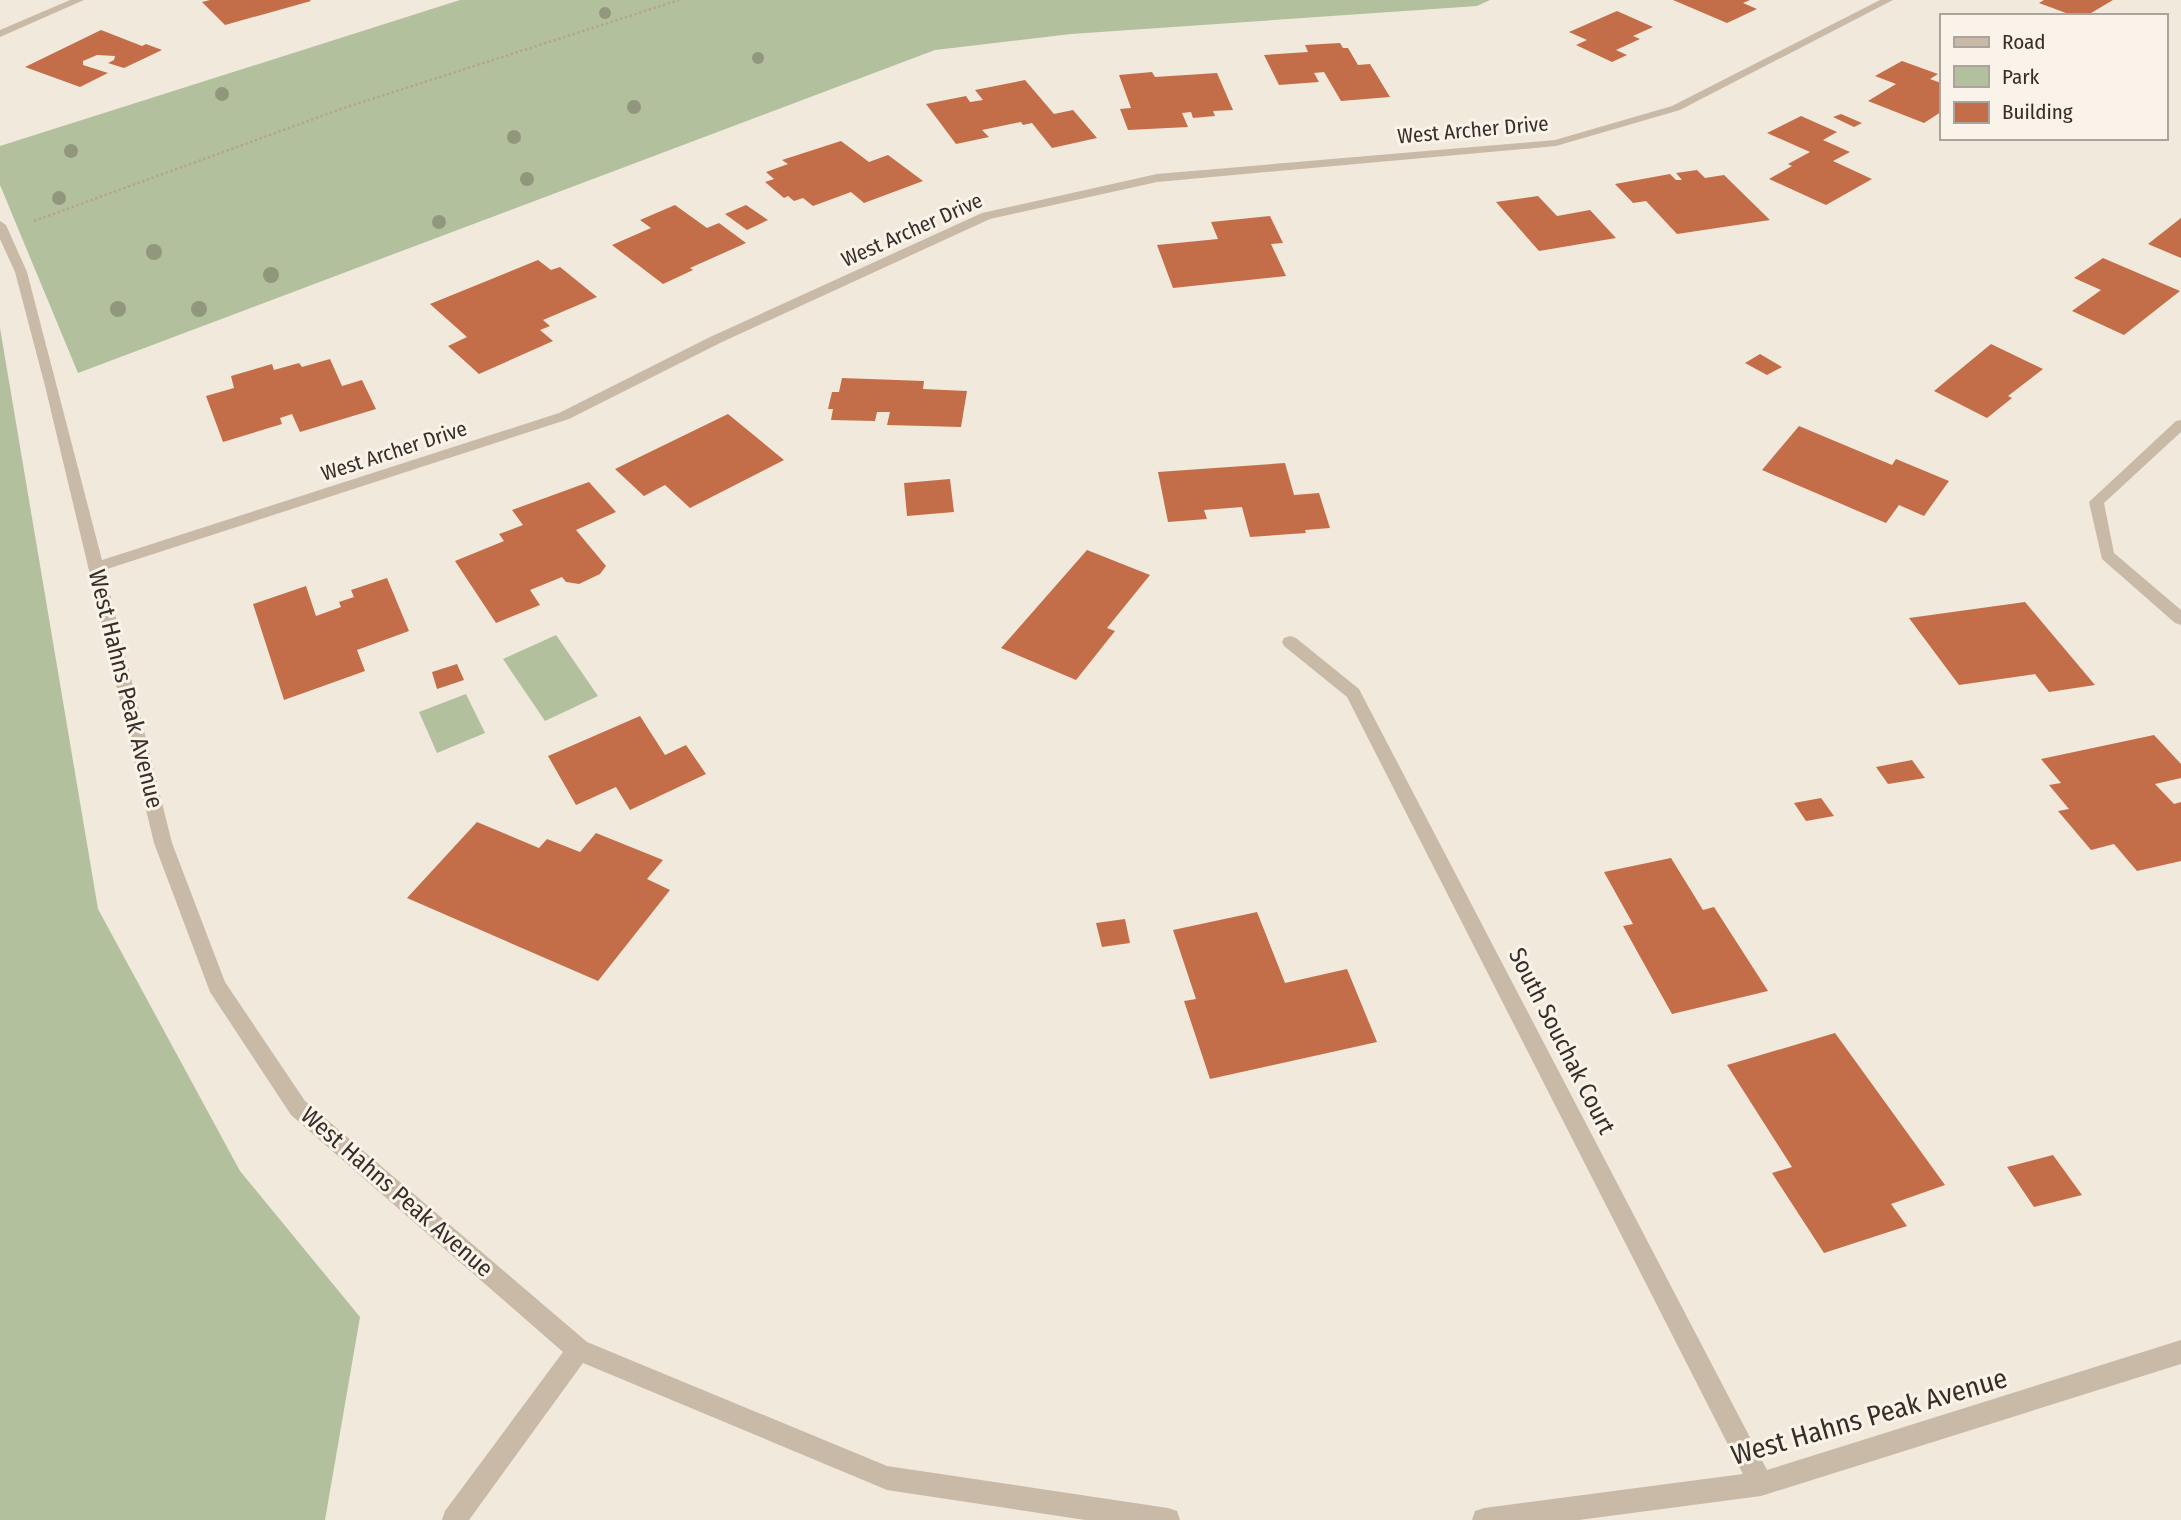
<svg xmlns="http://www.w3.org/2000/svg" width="2181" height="1520" font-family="'Fira Sans Condensed',sans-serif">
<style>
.green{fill:#b2c09d}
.building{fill:#c36e49}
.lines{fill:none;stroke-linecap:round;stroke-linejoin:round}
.path{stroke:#b5a493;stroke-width:2.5;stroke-dasharray:2.5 2.5;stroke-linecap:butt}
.minor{fill:#c9baa8;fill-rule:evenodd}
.tree{fill:#91977c}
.labels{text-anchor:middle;stroke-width:6;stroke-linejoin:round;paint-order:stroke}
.far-street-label{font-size:21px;fill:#362e28;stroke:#f9f3e9}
.street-label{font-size:24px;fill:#362e28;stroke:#f9f3e9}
.near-street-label{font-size:28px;fill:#362e28;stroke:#f9f3e9}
</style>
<rect width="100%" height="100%" fill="#f1e9dc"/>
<path class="green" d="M460 0H1490L1477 6 1071 34 935 50 78 373 0 185V146Z
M0 328 98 909 240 1171 360 1317 325 1520H0Z
M556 635 598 696 545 721 503 659Z
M466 694 485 733 437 753 419 712Z"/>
<path class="building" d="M210 0H310L311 1 225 25 202 2Z
M1673 0H1750L1743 3 1757 9 1727 23Z
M2044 0H2113L2086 16H2074L2039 3Z
M1617 11 1653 27 1633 36 1640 39 1616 50 1627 55 1612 62 1576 45 1587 40 1569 32Z
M101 30 142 46 146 44 162 50 124 68 108 63 114 60 115 56 97 55 83 61V65L108 73 80 87 25 67Z
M1340 43 1343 48H1348L1358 65 1370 64 1390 97 1341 101 1324 72 1314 73 1319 82 1279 85 1264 55 1308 52 1305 45Z
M1902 61 1938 74 1930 79 1941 83V112L1924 123 1868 101 1896 84 1875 76Z
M1152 72 1155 77 1217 73 1233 110 1213 111 1215 116 1193 118 1191 112 1182 113 1188 127 1128 130 1120 109 1131 108 1119 75Z
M1025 80 1054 114 1073 110 1097 138 1052 148 1032 123 1023 125 1021 122 982 130 989 137 956 144 926 104 966 96 970 102 983 100 975 90Z
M1841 114 1862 123 1854 127 1833 117Z
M1801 116 1837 132 1823 140 1850 152 1833 161 1872 179 1826 205 1769 179 1792 166 1788 164 1810 152 1767 133Z
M841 141 869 162 888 155 923 181 864 203 851 192 813 206 803 198 794 201 788 196 784 198 765 182 774 179 766 172 788 164 782 160Z
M1697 170 1705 178 1724 175 1770 220 1677 234 1646 201 1633 203 1615 184 1670 174 1676 180H1682L1676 173Z
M1538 196 1557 216 1590 210 1616 238 1539 251 1496 202Z
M675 205 707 228 719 223 746 243 690 268 693 270 663 284 612 245 651 228 640 220Z
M746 205 768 220 747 230 725 214Z
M1270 216 1283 243 1271 244 1286 276 1173 288 1157 245 1218 239 1211 222Z
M2181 218V258L2148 244Z
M2103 258 2180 291 2124 335 2072 311 2101 290 2074 278Z
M538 260 551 270 560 267 597 297 543 320 550 326 540 330 553 341 479 374 448 346 467 337 430 304Z
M1991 344 2043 369 2008 396 2012 398 1987 418 1934 391Z
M1760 354 1782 367 1767 375 1745 363Z
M330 359 342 386 362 380 376 409 300 432 292 414 280 418 282 424 223 442 206 396 234 388 231 376 272 364 274 370 299 363 302 367Z
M842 378 924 381 923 389 967 391 961 427 887 425 890 412H877L875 421 831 420 833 409H828L832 392H839Z
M728 414 784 460 690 508 665 485 644 496 615 469Z
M1799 426 1892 465 1896 459 1949 481 1924 516 1899 505 1886 523 1762 470Z
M1285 463 1294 495 1319 493 1330 528 1305 530 1306 533 1250 537 1242 507 1204 510 1207 519 1168 522 1158 472Z
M950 479 954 512 907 516 904 483Z
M589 482 616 512 576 530 606 566 600 574 579 584 566 582 562 577 530 590 540 605 496 623 455 561 504 541 499 534 523 525 512 510Z
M1087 550 1150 575 1107 628 1115 631 1076 680 1001 648Z
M387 578 409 631 357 650 365 671 284 700 253 604 306 586 316 616 341 607 339 602 354 597 351 590Z
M2025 602 2095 685 2049 692 2035 674 1959 685 1909 618Z
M457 664 464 680 437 689 432 672Z
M640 716 665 755 686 745 706 774 630 810 616 787 576 805 548 756Z
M2154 735 2181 764V778L2155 784 2174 804 2181 802V861L2137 871 2114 844 2091 850 2058 811 2069 809 2049 785 2061 783 2041 759Z
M1912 760 1925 778 1888 784 1876 767Z
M1821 798 1834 816 1806 821 1794 803Z
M477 822 539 848 547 839 580 852 596 833 663 860 647 879 670 890 598 981 407 898Z
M1671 858 1703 910 1714 907 1768 991 1672 1014 1623 926 1633 924 1604 872Z
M1257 912 1285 983 1347 969 1377 1042 1210 1079 1184 1001 1196 999 1173 930Z
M1125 919 1130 943 1102 947 1096 923Z
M1835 1033 1945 1185 1891 1204 1907 1226 1824 1253 1772 1173 1792 1167 1727 1065Z
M2053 1155 2082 1195 2034 1207 2007 1167Z"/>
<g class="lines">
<path class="path" d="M34 221 341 109 679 0"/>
<path class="minor" d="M70 0H84L0 37V30Z
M1880 0H1893L1680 110 1556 146 1157 182 990 219 720 343 569 419 104 570 172 843 225 982 305 1101 587 1342 887 1466 1168 1508 1177 1511 1180 1520H1085L887 1490 583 1363 469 1520H442L445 1511 563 1352 291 1115 210 992 154 843 45 386 15 272 0 239V221L6 225 27 272 102 560 559 413 710 337 982 213 1157 174 1555 140 1672 106Z
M2181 420V432L2104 503 2114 553 2181 610V625L2175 623 2102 559 2089 502 2176 421Z
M1290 636 1296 638 1359 689 1767 1470 2181 1340V1364L1761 1496 1579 1520H1472L1475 1511 1484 1508 1743 1474 1347 697 1284 646 1282 642 1284 638Z"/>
</g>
<g class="tree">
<circle cx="605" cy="13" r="6"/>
<circle cx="758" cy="58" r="6"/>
<circle cx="222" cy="94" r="7"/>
<circle cx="634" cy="107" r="7"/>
<circle cx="514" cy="137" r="7"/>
<circle cx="71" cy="151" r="7"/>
<circle cx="527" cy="179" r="7"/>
<circle cx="59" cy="198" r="7"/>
<circle cx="439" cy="222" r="7"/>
<circle cx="154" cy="252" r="8"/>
<circle cx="271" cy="275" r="8"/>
<circle cx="118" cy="309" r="8"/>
<circle cx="199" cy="309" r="8"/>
</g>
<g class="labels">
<g class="far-street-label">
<text transform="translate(1473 130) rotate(-5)" y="7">West Archer Drive</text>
<text transform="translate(912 230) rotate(-24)" y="7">West Archer Drive</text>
<text transform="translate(394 451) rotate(-18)" y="7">West Archer Drive</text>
</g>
<g class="street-label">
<text transform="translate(126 689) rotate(76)" y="8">West Hahns Peak Avenue</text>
<text transform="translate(1562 1041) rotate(63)" y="8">South Souchak Court</text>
<text transform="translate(397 1192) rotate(41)" y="8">West Hahns Peak Avenue</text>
</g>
<g class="near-street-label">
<text transform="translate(1869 1416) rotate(-16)" y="10">West Hahns Peak Avenue</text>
</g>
</g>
<rect x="1940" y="14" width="228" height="126" fill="#f9f3e9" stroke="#aba49c" stroke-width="2"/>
<rect x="1954" y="37" width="35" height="10" fill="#c9baa8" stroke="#aba49c" stroke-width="2"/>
<text x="2002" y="49" font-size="21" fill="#362e28">Road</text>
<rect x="1954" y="66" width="35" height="21" fill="#b2c09d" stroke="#aba49c" stroke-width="2"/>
<text x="2002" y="84" font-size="21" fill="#362e28">Park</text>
<rect x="1954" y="102" width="35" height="21" fill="#c36e49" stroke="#aba49c" stroke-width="2"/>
<text x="2002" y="119" font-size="21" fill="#362e28">Building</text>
</svg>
